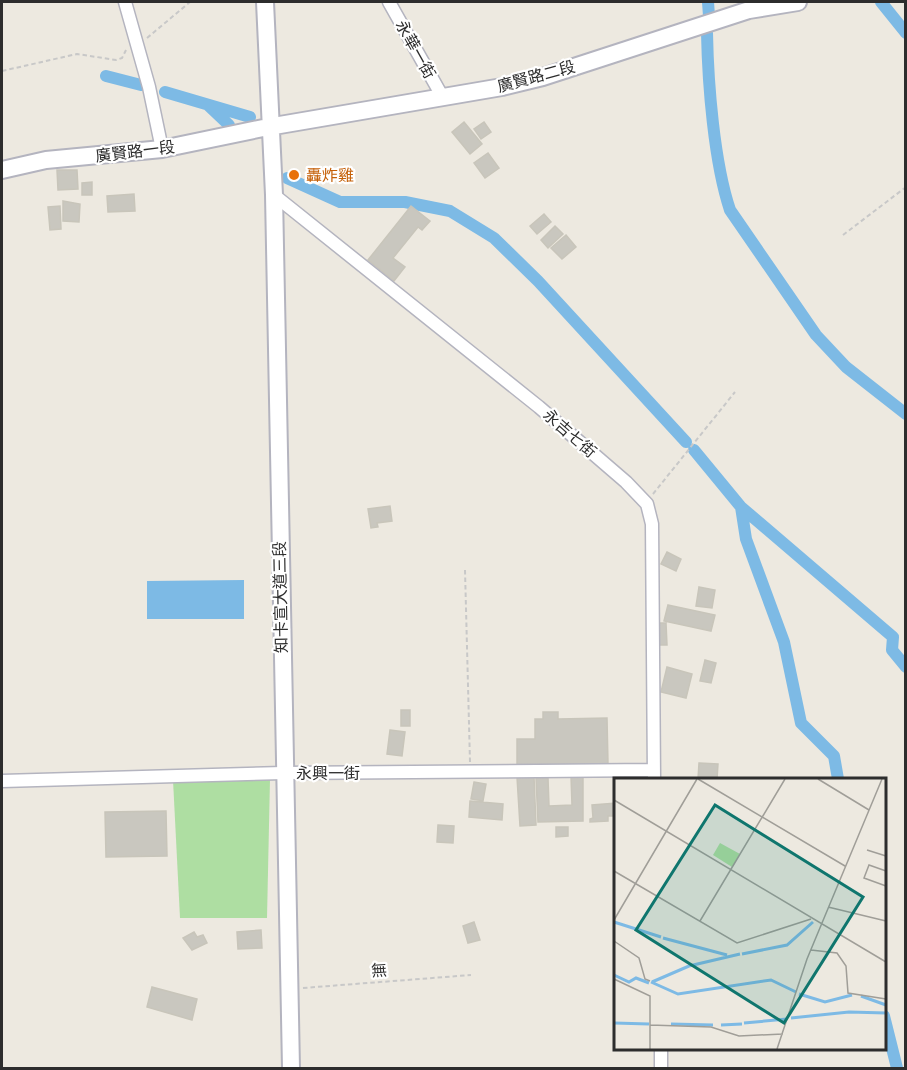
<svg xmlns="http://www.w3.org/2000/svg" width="907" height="1070" font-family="Quicksand,'Noto Sans TC',sans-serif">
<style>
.green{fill:#aedea2}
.water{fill:#7dbae5}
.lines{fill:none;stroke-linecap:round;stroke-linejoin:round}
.canal{stroke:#7dbae5;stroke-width:12}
.building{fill:#c9c7bf;stroke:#c8c5ba;stroke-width:1.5}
.street-casing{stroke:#b4b4bf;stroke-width:15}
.secondary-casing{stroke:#b4b4bf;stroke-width:20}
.path{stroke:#c8c8c8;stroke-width:2;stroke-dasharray:4.5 3;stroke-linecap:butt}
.street{stroke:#fff;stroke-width:12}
.secondary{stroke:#fff;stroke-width:16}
.food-dot{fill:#e8710a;stroke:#fff;stroke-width:2}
.labels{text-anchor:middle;stroke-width:4.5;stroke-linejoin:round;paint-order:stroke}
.street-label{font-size:16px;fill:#2d2d2d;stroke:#fff}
.food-label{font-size:16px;fill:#c56008;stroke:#fff;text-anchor:start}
.inset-river{fill:none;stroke:#7dbae5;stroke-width:3}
.inset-road{fill:none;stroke:#a09e98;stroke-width:1.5}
.view{fill:#0f766e;fill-opacity:0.15;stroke:#0f766e;stroke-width:3}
.inset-edge{fill:none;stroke:#2d2d2d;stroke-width:3}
</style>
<rect width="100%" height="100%" fill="#ede9e0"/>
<path class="green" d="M270 779 267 918H180L173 780Z"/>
<path class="water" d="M244 580V619H147V581Z"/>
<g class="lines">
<path class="canal" d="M708 2 709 16
M881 2 906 33
M707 33C708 84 714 162 730 210L816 335 846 367 906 414
M106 76 141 85
M165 92 250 117
M210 107 229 125
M287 178 340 202H405L450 211 494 238 538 281 686 442
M694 450 741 507 893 637 892 650 906 667
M741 507 746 539 784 642 801 723 834 756 838 779
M884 1016 897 1068"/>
</g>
<path class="building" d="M464 122 482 144 470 154 452 132Z
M484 122 491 132 481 139 474 129Z
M488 153 499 168 485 178 474 163Z
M57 170H77L78 189 58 190Z
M92 182V195H82V183Z
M134 194 135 211 108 212 107 196Z
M63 201 80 204 79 222 63 221Z
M60 206 61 229 50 230 48 207Z
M411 206 430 221 422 230 418 227 393 258 405 267 394 281 368 260Z
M544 214 551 222 537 234 530 226Z
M555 226 563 234 548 248 541 240Z
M566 235 576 247 562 259 551 248Z
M390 506 392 521 377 523 378 527 371 528 368 509Z
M667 552 681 559 676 571 661 564Z
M699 587 715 590 712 608 696 606Z
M668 605 715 615 711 631 664 621Z
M656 623H666L667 645H657Z
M705 660 716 663 711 683 700 681Z
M667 667 692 674 686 698 661 692Z
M401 710H410V726H401Z
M543 712H558V719L607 718 608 764 517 766V739H535V719H543Z
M390 730 405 732 402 756 387 754Z
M699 763 718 764 717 779H698Z
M583 775V821L538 822 536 778H548L549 806 572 805 571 776Z
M517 777H534L536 825 520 826Z
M474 782 486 784 483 801 471 799Z
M470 801 503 804 502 820 469 817Z
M616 803V816H608V821L590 822V819L593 818 592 805Z
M166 811 167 856 106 857 105 812Z
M438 825 454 826 453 843 437 842Z
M556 827H568V836L556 837Z
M474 922 480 940 468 943 463 926Z
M261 930 262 948 238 949 237 932Z
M194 932 197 937 203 935 207 943 192 950 183 938Z
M152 987 197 999 192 1020 147 1007Z"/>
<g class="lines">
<defs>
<path id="street" d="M125 2 149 87 162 149
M389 2 442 96
M274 195 539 407 626 482 647 504 652 524 654 779
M2 781 283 773 654 770
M661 1048V1068"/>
<path id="secondary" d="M265 2 274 195 291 1068
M2 170 46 160 162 149 268 127 502 87 543 77 749 10 798 2"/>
</defs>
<use href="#street" class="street-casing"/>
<use href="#secondary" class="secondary-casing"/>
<path class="path" d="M147 38 190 2
M2 71 77 54 116 60 122 58 126 50
M843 235 906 187
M653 494 735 392
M465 570 470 762
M303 988 471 975"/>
<use href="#street" class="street"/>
<use href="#secondary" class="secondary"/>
</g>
<circle class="food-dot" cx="294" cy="175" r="6"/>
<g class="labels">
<g class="street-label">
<text transform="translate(416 49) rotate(61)" y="6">永華一街</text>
<text transform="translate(536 76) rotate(-15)" y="6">廣賢路二段</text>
<text transform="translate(135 151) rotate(-7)" y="6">廣賢路一段</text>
<text transform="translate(570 433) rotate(41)" y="6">永吉七街</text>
<text transform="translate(280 597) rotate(-91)" y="6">知卡宣大道三段</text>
<text x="328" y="779">永興一街</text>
<text transform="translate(379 970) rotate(-4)" y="6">無</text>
</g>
<g class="food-label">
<text x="306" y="181">轟炸雞</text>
</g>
</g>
<g transform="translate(614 778)">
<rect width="272" height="272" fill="#ede9e0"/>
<path d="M106 65 126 76 118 89 99 77Z" fill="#aedea2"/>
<path class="inset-river" d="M0 144 47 159M49 160 113 177M128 176 173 167 199 144M0 197 15 204 22 200 35 205M37 204 64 216 157 202 182 214M38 204 75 188 126 176M185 216 211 224 238 217M247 218 272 227M177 240 235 234 272 235M0 245 35 246M130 245 173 241M57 246 99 247M107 247 128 246"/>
<path class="inset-road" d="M84 1 231 88M204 1 255 32M0 22 272 184M253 72 272 78M0 93 123 165 197 141M272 93 255 87 250 100 272 108M214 129 272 143M0 142 83 1M86 143 171 1M0 163 25 180 31 201 36 203M197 172 223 175 232 188 234 215 272 221M0 201 36 218V271M36 247 97 249 125 258 169 256M163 271 193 181 268 1"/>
<path class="view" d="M101 27 249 119 170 245 22 152Z"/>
<rect width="272" height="272" class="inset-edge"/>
</g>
<rect width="907" height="1070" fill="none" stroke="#2d2d2d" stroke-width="6"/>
</svg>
